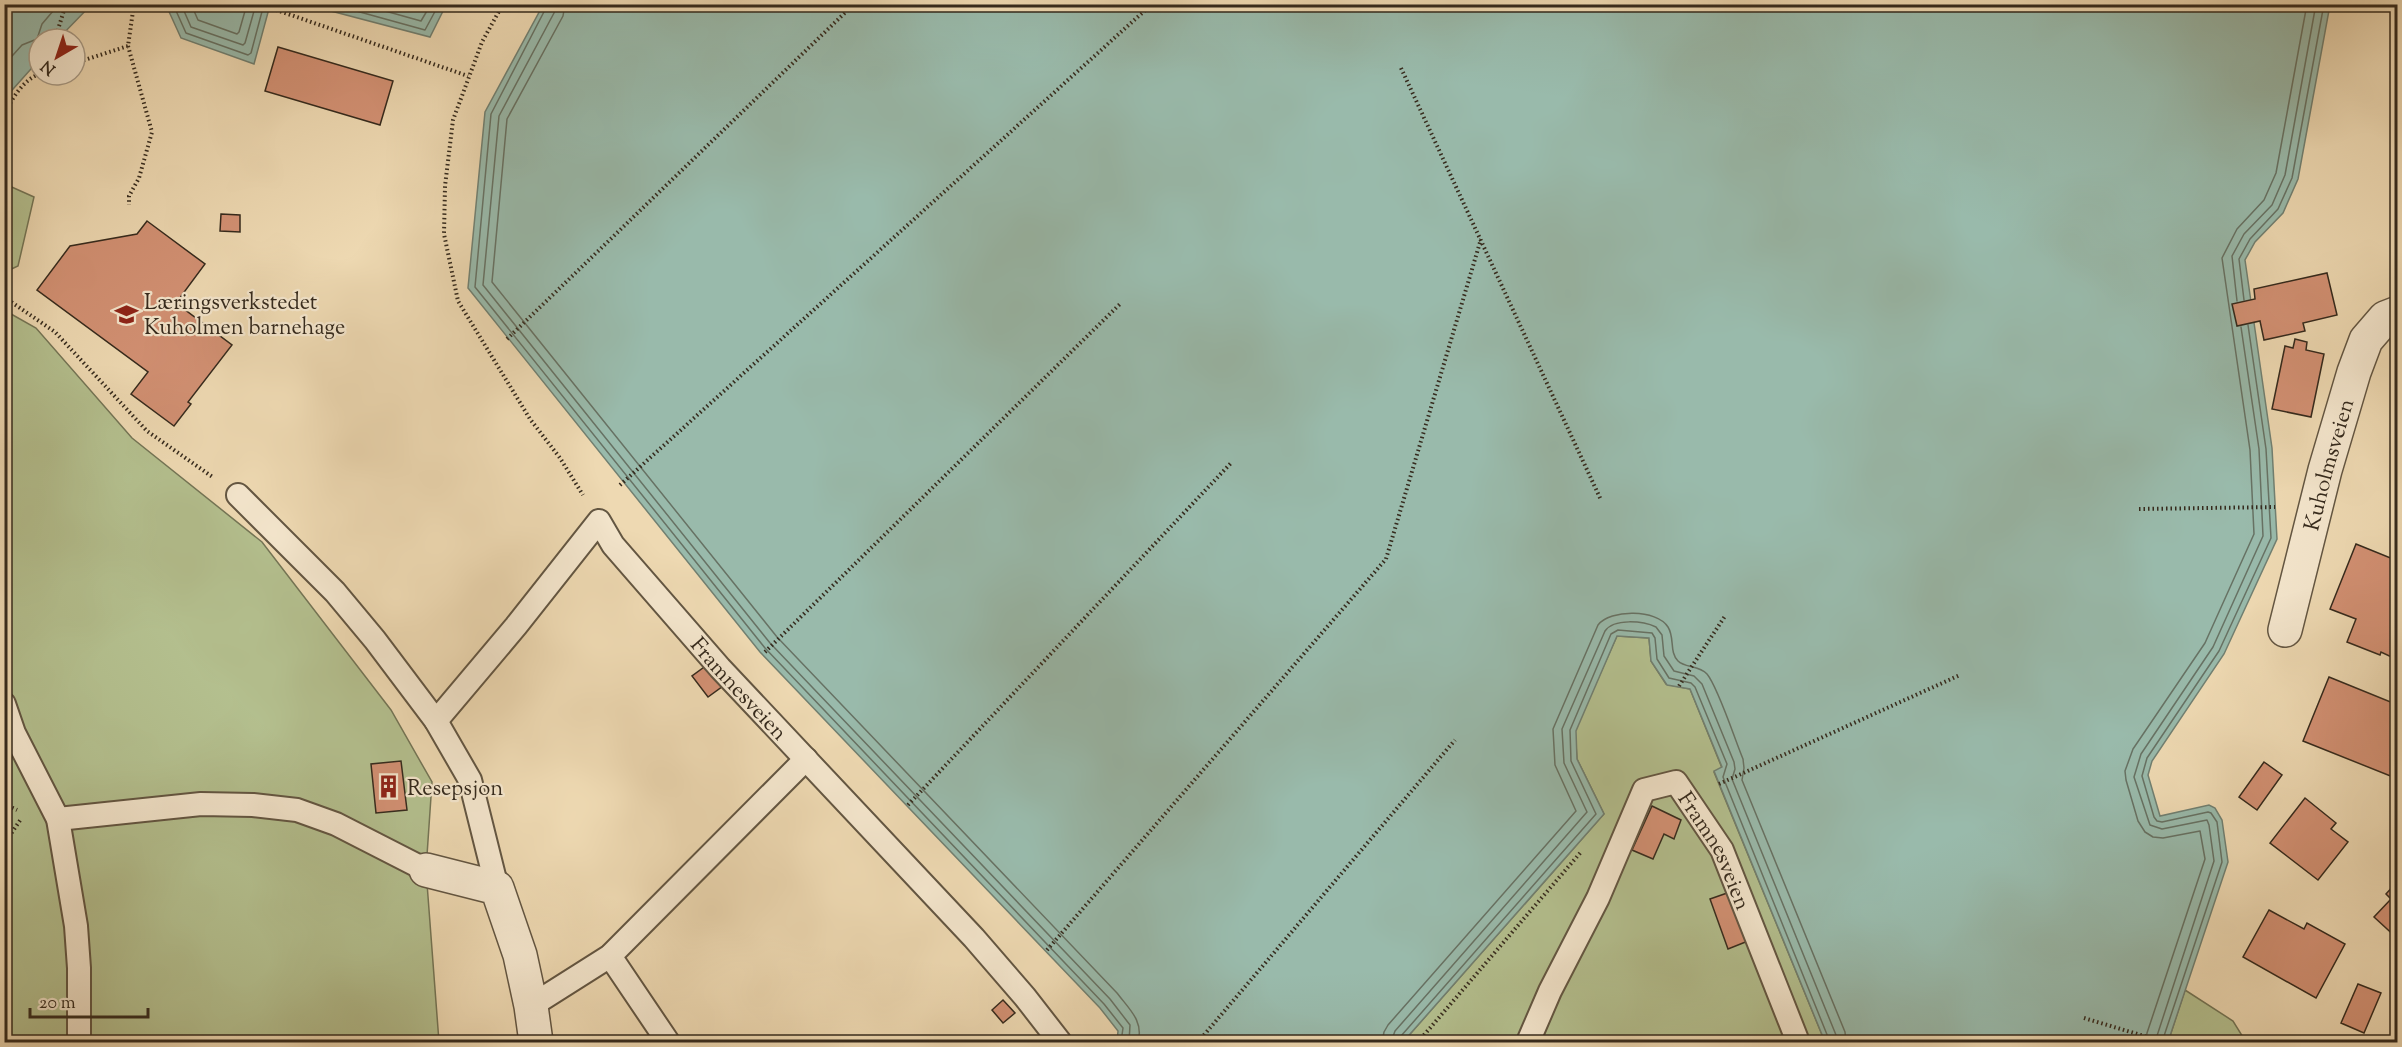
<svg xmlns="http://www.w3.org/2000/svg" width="2402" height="1047" font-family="'Sorts Mill Goudy',serif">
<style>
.green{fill:#b4c08f;stroke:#747556;stroke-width:1.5}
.water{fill:#99baab;stroke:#718072;stroke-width:1.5}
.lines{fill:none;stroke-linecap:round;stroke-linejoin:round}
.shore{stroke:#677264;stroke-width:1.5}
.building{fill:#d39174;stroke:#352a1d;stroke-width:1.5}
.lane-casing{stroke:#635642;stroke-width:26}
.street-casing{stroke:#635642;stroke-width:36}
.path{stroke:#352a1d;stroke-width:4;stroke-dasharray:1.5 3;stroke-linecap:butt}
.lane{stroke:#f4e6cd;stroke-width:22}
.street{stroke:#f4e6cd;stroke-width:33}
.labels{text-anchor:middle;stroke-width:4.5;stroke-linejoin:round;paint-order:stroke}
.poi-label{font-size:22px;fill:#352a1d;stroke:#f4e6cd;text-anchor:start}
.street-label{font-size:22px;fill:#352a1d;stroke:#f4e6cd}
</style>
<rect width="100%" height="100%" fill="#eed9b2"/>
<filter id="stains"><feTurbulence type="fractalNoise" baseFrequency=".00333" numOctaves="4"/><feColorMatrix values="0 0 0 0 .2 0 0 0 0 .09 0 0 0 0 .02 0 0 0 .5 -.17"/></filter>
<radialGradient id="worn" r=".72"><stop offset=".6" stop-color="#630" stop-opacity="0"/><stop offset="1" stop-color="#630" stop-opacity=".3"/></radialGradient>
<path class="green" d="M5 184 34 197 18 266 5 272Z
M4 310 36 328 132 438 262 542 391 710 432 782 426 870 439 1042H5Z
M1617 636 1649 638 1651 661 1666 684 1690 689 1722 768 1714 772 1825 1042H1403L1604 814 1577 759 1575 730Z
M2185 990 2233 1021 2246 1042H2168Z"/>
<path class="water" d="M5 4 91 5 58 39H39V60L5 98Z
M166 5H270L254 64 181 38Z
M308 5H446L430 37Z
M543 5H2330L2298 179 2283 213 2255 242 2245 260 2272 448 2277 539 2224 654 2152 761 2148 775 2160 816 2209 805 2215 808 2222 820 2228 862 2168 1042H1825L1714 771 1722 767 1690 689 1667 685 1651 661 1649 638 1617 636 1576 731 1577 759 1604 814 1403 1042H1117L1118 1031 1100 1008 760 652 468 288 485 112Z"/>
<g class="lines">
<path class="shore" d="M173 4 186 33 248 55 251 53 264 4
M181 4 191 27 243 45 245 43 256 4
M191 4 198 20 237 34 239 32 247 4
M331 4 425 30 439 4
M360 4 421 21 431 4
M548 4 491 114 475 287 765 648 1104 1004 1123 1028 1121 1042
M556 4 554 13 499 116 483 285 770 643 1110 999 1130 1025 1129 1042
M565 4 563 16 507 119 492 282 777 637 1117 993C1129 1009 1144 1021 1138 1042
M4 65 22 45 37 39 42 24 59 4
M2244 300 2239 259 2250 239 2278 209 2292 178 2324 4
M2237 301 2232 256 2244 234 2272 205 2285 175 2316 4
M1382 1042 1384 1032 1388 1025 1576 811 1555 765 1553 729 1598 625C1610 609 1657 609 1668 627 1675 638 1669 652 1678 661 1685 668 1699 665 1707 674 1718 687 1735 740 1743 759L1744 768 1742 780 1845 1032 1846 1042
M1391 1042 1395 1031 1587 812 1564 763 1562 729 1605 631C1614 618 1643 621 1656 627L1662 635 1664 656 1674 671 1694 676 1702 684 1734 762 1735 769 1732 779 1836 1035 1837 1042
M1399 1042 1401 1036 1596 814 1571 761 1570 730 1611 634 1618 630 1652 633 1655 638 1657 659 1669 678 1691 683 1695 687 1727 764 1723 777 1830 1042
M2146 1042 2147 1033 2205 859 2200 831 2163 838 2153 837 2145 832 2138 821 2126 780 2125 771 2133 749 2205 643 2254 534 2250 450 2222 258 2237 229 2264 200 2276 173 2307 4
M2155 1042 2214 861 2209 825 2207 820 2162 829 2150 825 2134 777 2141 754 2213 647 2263 536 2259 449 2241 327
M2162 1042 2222 862 2217 822 2211 813 2208 812 2162 822 2157 821 2154 817 2142 776 2147 758 2219 651 2271 538 2266 449 2248 325"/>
</g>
<path class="building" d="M278 47 393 81 380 125 265 91Z
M221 214 240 215V232L220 231Z
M147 221 205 264 176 303 232 345 188 402 191 404 174 426 131 394 148 372 37 290 70 246 137 234Z
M2327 273 2337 315 2303 323 2305 331 2264 340 2260 321 2237 326 2232 304 2255 299 2254 289Z
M2295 339 2307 342 2306 350 2324 354 2311 417 2272 409 2285 346 2293 348Z
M2356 544 2398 561V660L2381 652 2380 655 2347 642 2356 619 2330 609Z
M707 665 723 686 708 697 692 676Z
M2329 677 2398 705V766L2393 777 2303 741Z
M401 761 407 810 376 813 371 764Z
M2264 762 2282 775 2257 810 2239 797Z
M2305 798 2336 823 2331 829 2348 842 2318 880 2270 843Z
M1652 806 1681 820 1674 839 1664 834 1653 859 1632 850Z
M2395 884 2398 887V939L2374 917 2391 899 2386 894Z
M1730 892 1748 941 1728 949 1710 899Z
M2269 910 2304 929 2307 923 2345 944 2316 998 2243 957Z
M2358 984 2381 993 2364 1033 2341 1023Z
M1003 1000 1015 1013 1003 1023 992 1010Z"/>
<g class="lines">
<defs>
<g id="lane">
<path id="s1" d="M238 495 335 592 375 640 436 721 516 626 599 521 613 545 720 668 974 938 1025 997 1060 1042"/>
<path d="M4 704 14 733 58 819 76 926 79 968V1042"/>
<path d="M436 721 470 780 497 888"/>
<path d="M58 819 201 804 253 805 297 810 336 824 426 870"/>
<path d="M610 956 668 1042"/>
<path d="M531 1006 610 956 806 759"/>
<path id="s2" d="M1528 1042 1550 991 1598 898 1644 790 1676 782 1722 850 1798 1042"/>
</g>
<g id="street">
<path id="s3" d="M2285 630 2325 470 2354 372 2366 340 2385 318 2398 313"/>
<path d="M426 870 497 888 520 955 531 1006 536 1042"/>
</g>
</defs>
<use href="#lane" class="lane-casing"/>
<use href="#street" class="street-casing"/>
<path class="path" d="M259 4 468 76
M503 4 482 42 453 120 445 186 444 234 458 301 530 419 560 458 583 495
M55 39 66 4
M128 46 152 132 139 178 129 196V205
M75 63 128 46 134 4
M1401 68 1601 500
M4 115C11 100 23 80 39 74
M4 297 55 332 147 431 214 478
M507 339 854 4
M620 485 1152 4
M2139 509 2275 507
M765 652 1120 304
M1679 686 1725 616
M1719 784 1960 675
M4 804 17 810
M908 805 1231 463
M4 844 21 819
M1047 950 1386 559 1481 239
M2084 1018 2164 1042
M1198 1042 1455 740
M1418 1042 1581 852"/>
<use href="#lane" class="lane"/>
<use href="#street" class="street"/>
</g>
<defs>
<symbol id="school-bare" viewBox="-9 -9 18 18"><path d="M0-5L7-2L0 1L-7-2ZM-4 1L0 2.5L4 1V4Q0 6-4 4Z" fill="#8f2418" stroke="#f4e6cd" stroke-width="2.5" paint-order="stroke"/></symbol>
<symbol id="building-bare" viewBox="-9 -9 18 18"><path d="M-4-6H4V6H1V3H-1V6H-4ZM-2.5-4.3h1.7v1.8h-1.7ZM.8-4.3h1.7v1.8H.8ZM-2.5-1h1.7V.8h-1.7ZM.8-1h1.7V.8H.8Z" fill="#8f2418" stroke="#f4e6cd" stroke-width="2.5" paint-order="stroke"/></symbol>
</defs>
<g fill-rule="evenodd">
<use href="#school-bare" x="110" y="298" width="33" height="33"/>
<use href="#building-bare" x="372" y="770" width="33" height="33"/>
</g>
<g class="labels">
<g class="poi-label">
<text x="144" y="309">Læringsverkstedet<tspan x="144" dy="25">Kuholmen barnehage</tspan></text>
<text x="407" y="795">Resepsjon</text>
</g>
<g class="street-label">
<text dy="8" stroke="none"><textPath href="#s3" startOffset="171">Kuholmsveien</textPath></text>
<text dy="8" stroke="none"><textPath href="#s1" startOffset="778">Framnesveien</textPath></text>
<text dy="8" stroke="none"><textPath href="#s2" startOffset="390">Framnesveien</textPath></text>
</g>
</g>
<rect width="2402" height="1047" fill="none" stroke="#eed9b2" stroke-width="24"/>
<rect x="6" y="6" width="2390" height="1035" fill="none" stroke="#352a1d" stroke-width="3"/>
<rect x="12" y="12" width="2378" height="1023" fill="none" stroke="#352a1d" stroke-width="1.5"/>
<g transform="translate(57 57) rotate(219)"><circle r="28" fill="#f4e6cd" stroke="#a89b87" stroke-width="1.5"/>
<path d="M0-4.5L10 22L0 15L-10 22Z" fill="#8f2418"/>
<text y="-9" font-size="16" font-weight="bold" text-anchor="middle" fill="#352a1d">N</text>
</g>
<path d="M30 1008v9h118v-9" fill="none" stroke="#352a1d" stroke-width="3"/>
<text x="39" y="1008" font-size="18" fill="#352a1d" stroke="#f4e6cd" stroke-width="4.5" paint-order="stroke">20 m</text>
<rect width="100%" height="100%" filter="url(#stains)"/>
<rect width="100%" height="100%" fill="url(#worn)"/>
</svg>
